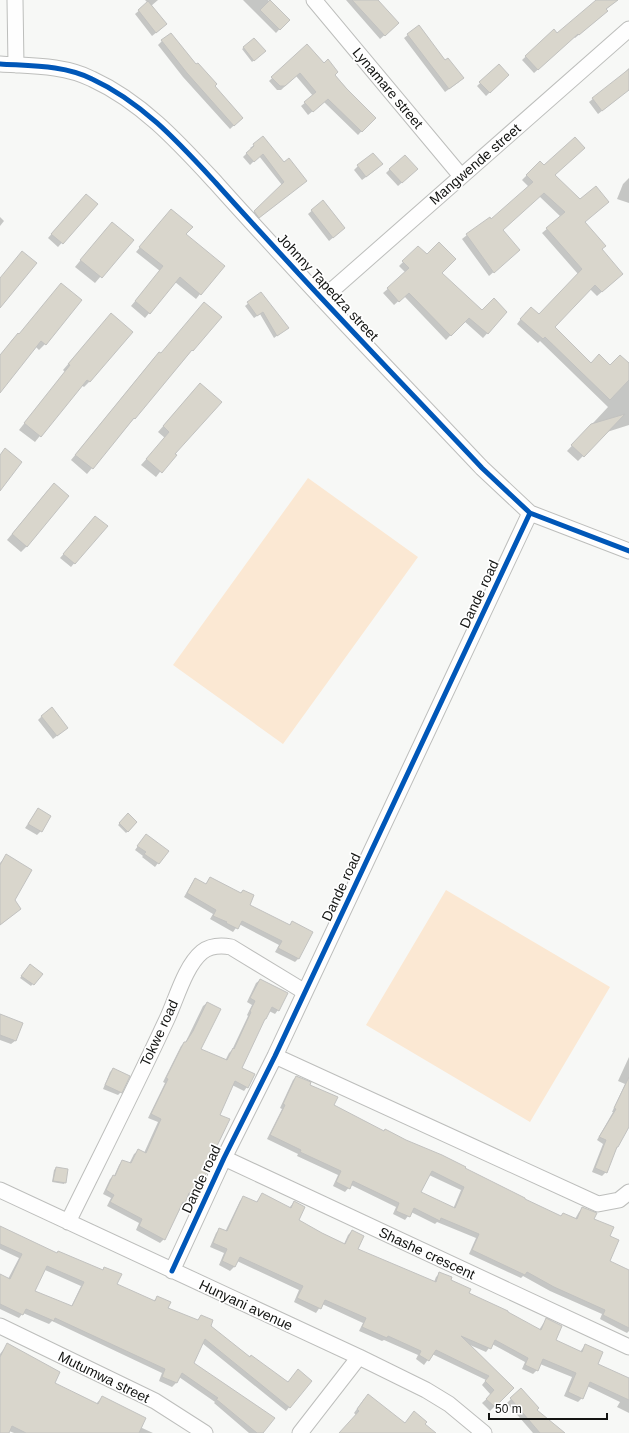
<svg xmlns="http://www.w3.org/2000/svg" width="629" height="1433" font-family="Arial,sans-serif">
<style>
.green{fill:#fbe8d3}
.shadow{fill:#0003;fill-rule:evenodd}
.building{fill:#d9d6cc;stroke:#c2c2c0;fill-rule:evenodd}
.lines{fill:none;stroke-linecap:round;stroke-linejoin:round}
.street-casing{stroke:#bdbebc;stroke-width:17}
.street{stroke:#fefefe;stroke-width:15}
.cycleway-casing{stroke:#fff;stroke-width:8}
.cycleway{stroke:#0057b8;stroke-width:5}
.labels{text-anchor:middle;stroke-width:3.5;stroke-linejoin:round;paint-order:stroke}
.street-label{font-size:14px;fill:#131412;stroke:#fff}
</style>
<rect width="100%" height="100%" fill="#f7f8f6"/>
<path class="green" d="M308 478 418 557 283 744 173 665Z
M446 890 610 987 530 1122 366 1025Z"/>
<path class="shadow" d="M145 0H158L151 6 162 28 152 36 135 14 148 3Z
M243 0H268L288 20 276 33Z
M346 0H376L394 27 380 39Z
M598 0H617L605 10 603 15 575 38 574 37 534 73 522 60 554 30 557 34Z
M419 26 459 82 445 92 404 38Z
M254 39 264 51 252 62 242 49Z
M162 41 214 86 242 118 230 129 183 77 158 45Z
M307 45 374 118 358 135 324 102 308 115 301 106 313 96 296 76 281 90H277L269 81Z
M499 65 508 75 486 96 477 86Z
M629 68V83L616 100 598 114 589 102 619 78Z
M254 145 302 184 256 220 251 215 282 185 259 156 250 165 243 157 251 149 250 148Z
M540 162 554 176 618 278 597 296 590 289 553 327 590 365 610 366 629 365V425L607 432 578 461 567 451 608 407 540 341 538 343 517 324 526 312 539 315 578 274 542 233 561 217 539 196 502 230 519 250 489 276 462 239 467 235 491 221 529 187 522 180Z
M358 166 378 168 362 180 354 170Z
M390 169 413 173 398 186 386 173Z
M629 178V203L617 199 623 184Z
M82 199 96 205 58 247 48 238Z
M323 201 340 232 329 241 308 214Z
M167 214 185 234 200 294 196 299 175 282 145 318 131 306 160 271 136 252Z
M0 217 4 221 0 226Z
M106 229 132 240 95 283 75 267Z
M418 247 440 273 482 312H506L483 338 464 321 446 340 404 296 394 305 383 293 406 273 399 266Z
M56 290 45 344 39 350 36 347 0 391V356L12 340 18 334 19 335Z
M261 293 287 328 274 338 260 314 254 318 245 306Z
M106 320 132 332 89 382 84 387 81 385 35 442 19 430 65 372 63 370Z
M192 350 87 474 71 460 154 358 160 354Z
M195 389 174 454 156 477 141 465 165 438 158 432Z
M48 490 27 546 21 552 7 540Z
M92 521 106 526 71 567 60 558Z
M42 716 63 731 53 739 38 720Z
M38 809 41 831 37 835 25 828Z
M128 815 136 823 126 833 118 825Z
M143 839 167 851 155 867 142 857 143 856 135 850Z
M6 856 13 900 20 909 0 925V863Z
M196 879 205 885 210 879 240 893 243 891 248 905 289 926 292 922 299 958 295 962 275 952 279 945 239 924 233 932 210 919 213 914 184 897 192 883Z
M29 967 41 974 31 986 20 978Z
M260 980 278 1010 275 1014 269 1011 262 1022 241 1068 247 1087 244 1091 232 1085 219 1116 215 1148 217 1149 195 1195 191 1198 187 1196 164 1239 160 1243 136 1230 139 1223 107 1206 111 1198 103 1194 110 1179 114 1176 119 1165 122 1161 129 1164 134 1154 138 1151 144 1153 158 1122 148 1118 165 1083 163 1082 181 1046 185 1043 189 1035 203 1006 207 1003 200 1049 225 1061 229 1053 232 1050 248 1016 247 1015 252 1005 247 1002 256 983Z
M0 1016 21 1024 15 1041 11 1044 0 1040Z
M629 1057V1125L617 1147 606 1172 602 1176 592 1172 603 1144 597 1140 613 1112H612L625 1084 618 1081Z
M113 1069 121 1092 118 1095 103 1089 110 1072Z
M296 1077 333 1106 383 1132 464 1169 560 1217 563 1214 575 1219 579 1212 583 1208 609 1237V1262L629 1271V1331L627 1333 617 1328 600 1319 602 1314 550 1291 523 1276 521 1278 469 1254 476 1238 437 1222 435 1224 411 1212 405 1220 393 1214 396 1207 351 1185 345 1192 333 1186 338 1175 297 1156 298 1154 267 1139 282 1109 280 1108 293 1080ZM429 1175 461 1190 453 1209 420 1193Z
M56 1168 65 1182 64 1184 52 1182 54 1170Z
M262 1195 289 1208 294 1202 297 1221 344 1244 348 1235 352 1231 357 1250 434 1282 436 1277 440 1273 468 1293 506 1312 539 1330 543 1324 547 1320 554 1340 580 1352 585 1345 597 1365 629 1387V1413L617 1407 620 1402 587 1386 582 1398 578 1402 564 1396 572 1377 540 1364 537 1370 533 1374 522 1369 525 1362 492 1344 486 1352 470 1345 513 1388 490 1411 482 1403 491 1395 482 1385 486 1380 432 1354 424 1365 416 1359 418 1355 384 1340 382 1341 359 1331 363 1323 322 1304 316 1313 294 1302 299 1290 237 1261 234 1267 230 1271 219 1265 224 1253 210 1247 216 1233 220 1229 225 1232 240 1201 244 1197 256 1203Z
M0 1228 56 1254 58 1252 102 1271 105 1268 116 1285 153 1301 157 1298 167 1308 197 1321 201 1316 209 1326 249 1358 287 1383 311 1381 286 1411 202 1343 192 1363 262 1433H249L214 1403 215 1402 179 1377 176 1383 172 1387 159 1381 162 1373 52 1321 49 1324 23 1313 19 1318 0 1309V1275L8 1279 19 1258 0 1249ZM45 1270 81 1286 71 1307 34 1291Z
M7 1345 53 1384 96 1404 102 1397 140 1427 153 1433H14L9 1431 8 1433H0V1354Z
M521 1389 536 1410 563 1433H533L507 1403Z
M364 1399 405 1424H424L434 1433H340L356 1415 354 1413Z"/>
<path class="building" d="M270 0 290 20 280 30 260 10Z
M352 0H378L399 23 385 36Z
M596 0H618L606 9 608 11 579 35 578 34 538 70 525 56 554 29 557 33Z
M148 1 167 24 156 33 138 10Z
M419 25 445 60 448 58 464 78 449 89 407 34Z
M171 33 196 64 198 63 217 84 215 86 243 118 234 126 187 73 161 40Z
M254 38 266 51 254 61 243 47Z
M307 44 324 63 328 59 338 72 335 75 346 88 376 118 362 132 328 99 313 112 304 102 316 92 300 73 285 86H280L271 77Z
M499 64 509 75 490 93 479 82Z
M629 69V90L602 111 592 98Z
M263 136 284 162 289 158 307 181 259 218 254 211 284 182 263 154 254 162 246 153 254 146 253 144Z
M575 137 585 148 555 175 580 199 596 186 609 202 585 222 606 246 602 249 623 274 602 292 595 285 555 327 591 363 599 354 610 365 620 355 629 363V380L610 400 545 337 543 339 520 319 531 307 539 314 582 269 546 228 565 212 544 193 503 230 520 250 494 273 466 234 490 217 491 219 533 182 526 175 540 161 544 165Z
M373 153 383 164 366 177 357 165Z
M405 155 418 169 402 183 389 169Z
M86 194 98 204 63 244 51 234Z
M323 200 345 228 333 238 311 210Z
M171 209 193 227 186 234 225 266 201 295 180 277 150 314 135 301 163 266 139 247Z
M112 222 134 240 102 278 80 260Z
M439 242 456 259 442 273 482 310 494 298 507 312 488 334 469 318 451 336 409 293 399 302 387 288 409 268 402 261 418 246 427 254Z
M22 251 37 263 0 308V278Z
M61 283 82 300 46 345 41 341 0 393V355L18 333 19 334Z
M261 292 289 328 277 336 263 312 257 316 247 302Z
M204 302 222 317 193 351 192 350 135 419 134 418 93 469 75 455 159 352 161 353Z
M111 313 133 332 90 382 87 380 41 437 24 423 70 365 68 364Z
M200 383 222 402 175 454 177 455 162 473 146 459 169 432 163 426Z
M625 414 584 457 571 445 591 424Z
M5 448 22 462 0 491V455Z
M54 483 69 496 27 547 12 534Z
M95 516 108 526 75 564 63 554Z
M52 707 68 728 57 736 41 716Z
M38 808 51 816 42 832 28 824Z
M128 813 137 822 128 832 119 823Z
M146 834 169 851 159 864 144 854 146 852 137 846Z
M6 854 32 870 15 900 21 909 0 925V865Z
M210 877 241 893 243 890 254 895 250 905 290 925 292 921 313 932 299 959 278 948 282 941 242 921 238 929 226 923 227 922 213 916 216 910 187 893 195 878 206 884Z
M30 964 43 974 34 985 21 976Z
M260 979 288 993 279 1011 272 1007 266 1019H265L242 1068 255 1074 248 1088 235 1081 220 1115 230 1119 216 1148 218 1149 205 1176 204 1175 196 1195 189 1193 185 1203 183 1202 165 1240 139 1226 142 1219 110 1202 114 1195 106 1190 113 1175 115 1176 122 1160 131 1163 138 1149 146 1153 161 1119 151 1114 168 1079 166 1078 184 1042H186L193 1031 207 1002 221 1009 201 1049 227 1060 233 1048 234 1049 251 1012 250 1011 255 1001 250 998Z
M0 1014 23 1023 16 1041 0 1035Z
M113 1068 130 1076 122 1093 105 1085Z
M296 1076 311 1082 310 1085 338 1097 334 1105 384 1131 385 1129 406 1140 442 1155 466 1167 465 1168 525 1198V1199L561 1216 563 1213 577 1219 582 1207 597 1213 594 1219 614 1227 610 1236 619 1240 610 1261 629 1270V1328L603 1315 605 1310 554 1287 527 1272 525 1275 472 1250 479 1234 441 1218 440 1221 414 1208 410 1217 396 1211 399 1203 353 1181 350 1189 336 1182 341 1171 300 1152 301 1150 270 1135 285 1105 283 1104ZM432 1171 464 1187 455 1208 421 1192Z
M629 1077V1127L618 1147H617L607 1173 595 1168 606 1140 599 1137 616 1109 614 1108Z
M56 1167 68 1169 66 1183 53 1181Z
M262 1193 291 1208 294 1201 305 1207 299 1220 322 1233 345 1244 352 1230 364 1236 358 1249 436 1282 439 1272 452 1277 451 1280 471 1289 469 1293 508 1311V1312L541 1330 546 1318 562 1326 556 1340 582 1352 585 1344 603 1352 598 1364 629 1378V1400L590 1382 583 1399 568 1392 576 1373 543 1359 538 1371 525 1365 528 1358 495 1340 491 1349 461 1336 514 1388 495 1407 486 1399 494 1390 485 1381 489 1376 436 1350 429 1361 419 1355 421 1351 388 1336 387 1338 362 1327 366 1318 325 1300 321 1309 297 1298 303 1286 240 1257 235 1267 222 1261 227 1249 213 1243 219 1228 227 1231 243 1196 257 1202Z
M0 1226 57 1253 58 1251 103 1270 104 1267 122 1274 117 1284 155 1301 157 1296 171 1302 168 1308 198 1320 201 1315 213 1320 211 1326 250 1357 251 1355 288 1382 298 1369 312 1381 290 1408 205 1339 194 1363 275 1418 263 1433H257L216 1399 218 1398 182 1373 177 1383 162 1377 165 1369 55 1318 54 1321 26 1309 23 1315 0 1304V1274L10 1279 22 1254 0 1244ZM47 1266 84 1282 72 1306 35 1291Z
M7 1343 60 1372 55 1383 98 1404 102 1396 146 1418 139 1433H26L12 1426 9 1433H0V1357Z
M521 1388 539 1408 537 1410 565 1433H540L510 1398Z
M368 1394 405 1423 414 1411 427 1422 425 1424 436 1433H339L359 1411 357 1409Z"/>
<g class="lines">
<defs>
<path id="street" d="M15 0 16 65
M314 0 461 176
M0 64C31 66 64 65 92 79 142 102 179 143 216 183 240 210 264 236 288 262 352 332 417 399 482 468L530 513 629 551
M322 299 629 29
M275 1056 598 1204 619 1200 629 1192
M224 1158 629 1347
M0 1190 359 1357 426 1390 449 1404 484 1433
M68 1222C101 1155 135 1088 167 1019 176 1000 185 966 202 952 210 946 220 945 231 947L305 992
M172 1271 224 1158 275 1056 530 513
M0 1326 155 1401 205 1433
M300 1433 359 1357"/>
</defs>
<use href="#street" class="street-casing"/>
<use href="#street" class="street"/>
<defs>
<path id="cycleway" d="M0 64C31 66 64 65 92 79 142 102 179 143 216 183 240 210 264 236 288 262 352 332 417 399 482 468L530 513 629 551
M172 1271 224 1158 275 1056 530 513"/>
</defs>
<use href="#cycleway" class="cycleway-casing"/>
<use href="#cycleway" class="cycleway"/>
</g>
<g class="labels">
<g class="street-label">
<text transform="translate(388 88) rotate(50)" y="5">Lynamare street</text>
<text transform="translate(475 164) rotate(-41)" y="5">Mangwende street</text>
<text transform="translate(328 287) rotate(47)" y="5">Johnny Tapedza street</text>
<text transform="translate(479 594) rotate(-65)" y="5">Dande road</text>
<text transform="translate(341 887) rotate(-65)" y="5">Dande road</text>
<text transform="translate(159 1033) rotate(-65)" y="5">Tokwe road</text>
<text transform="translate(201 1179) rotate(-65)" y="5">Dande road</text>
<text transform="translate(427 1253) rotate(25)" y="5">Shashe crescent</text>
<text transform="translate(246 1305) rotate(25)" y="5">Hunyani avenue</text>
<text transform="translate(104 1377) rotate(26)" y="5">Mutumwa street</text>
</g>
</g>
<path d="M489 1413v6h118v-6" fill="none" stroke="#131412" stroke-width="2"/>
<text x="495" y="1413" font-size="12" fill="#131412" stroke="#ffffff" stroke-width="3" paint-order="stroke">50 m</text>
</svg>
